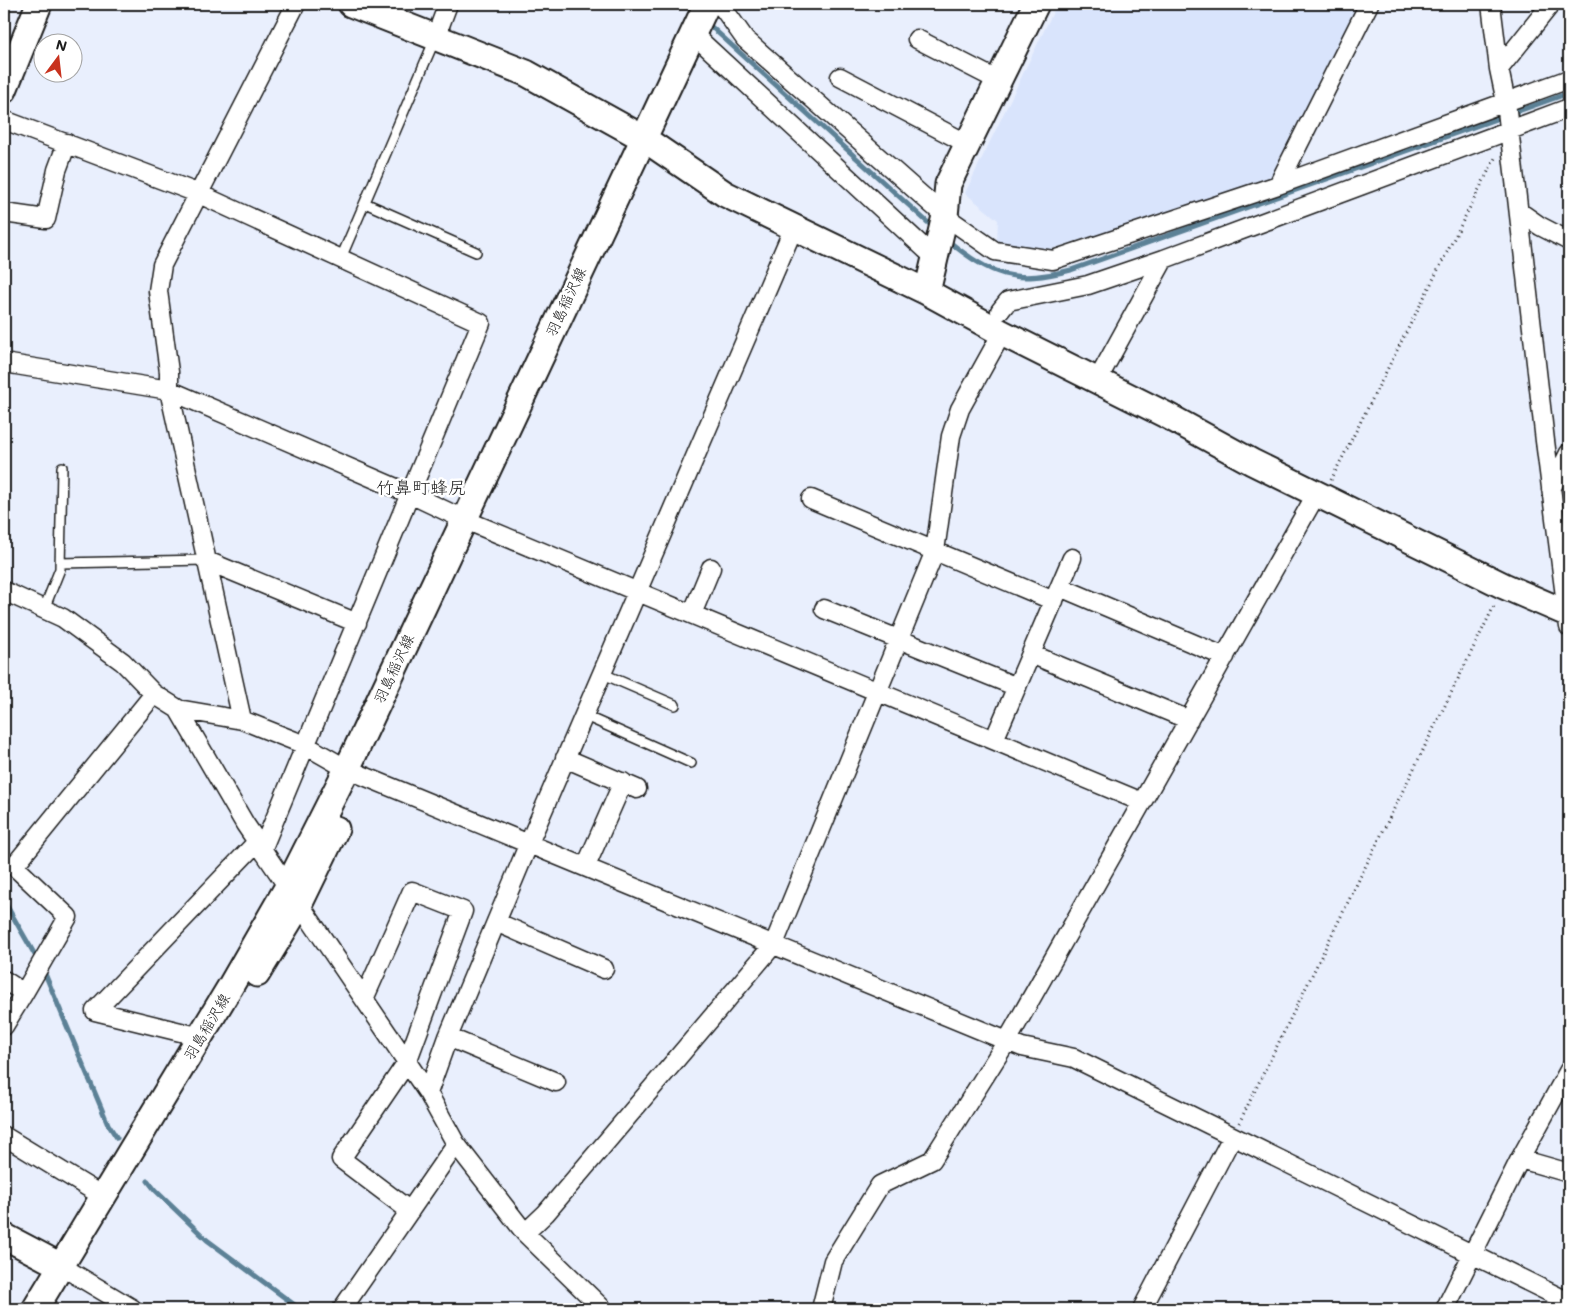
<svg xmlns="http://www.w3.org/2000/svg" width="1573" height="1313" font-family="Mali,'Klee One',sans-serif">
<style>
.built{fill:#d9e4fc}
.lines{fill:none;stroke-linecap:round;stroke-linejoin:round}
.stream{stroke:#5c8196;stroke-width:5}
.lane-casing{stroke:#1c1c1c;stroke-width:12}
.street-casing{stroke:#1c1c1c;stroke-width:21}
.secondary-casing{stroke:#1c1c1c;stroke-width:29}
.path{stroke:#1c1c1c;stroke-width:3;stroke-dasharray:1 4;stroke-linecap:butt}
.lane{stroke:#fff;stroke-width:9}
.street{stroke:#fff;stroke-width:18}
.secondary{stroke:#fff;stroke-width:25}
.labels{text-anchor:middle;stroke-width:5;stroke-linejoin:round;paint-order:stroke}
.street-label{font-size:15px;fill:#1c1c1c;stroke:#fff}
.quarter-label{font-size:18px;fill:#1c1c1c;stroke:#fff}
</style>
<rect width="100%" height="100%" fill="#e9effd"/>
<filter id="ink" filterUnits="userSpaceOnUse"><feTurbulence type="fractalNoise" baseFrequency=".02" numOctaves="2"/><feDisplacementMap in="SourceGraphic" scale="10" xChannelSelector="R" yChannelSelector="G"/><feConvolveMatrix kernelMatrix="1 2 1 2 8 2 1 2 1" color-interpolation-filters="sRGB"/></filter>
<g filter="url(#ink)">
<path class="built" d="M1057 4H1363L1274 180 1051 249 997 242 998 220 965 193Z"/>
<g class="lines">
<path class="stream" d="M687 4 696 12
M706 22 935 229
M947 240C992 276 1014 285 1071 270L1569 93
M4 901 39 962
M43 969 108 1124 117 1138
M148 1181 155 1190 207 1240 300 1309"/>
<defs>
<path id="lane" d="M365 203 476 252
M341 258 435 39
M60 563 205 560
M44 609 60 569 62 467
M601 673 675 705
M583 715 691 763"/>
<path id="street" d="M715 4 723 8 745 39 945 216 995 251 1053 260 1278 185 1569 79
M1491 4 1499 69 1506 102 1545 441 1569 627
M693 34 935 258
M436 36 448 4
M917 39 997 80
M1499 69 1551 4
M840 77 966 143
M4 120 197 193 481 323 262 850
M1278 185 1369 4
M1520 212 1540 226 1569 241
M4 213 46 219 57 170 67 143
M1000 311 1008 301 1088 285 1164 259
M4 363 169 390 410 494 463 519 1142 802
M1097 381 1164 259 1569 108
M1551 489 1569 453
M811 499 1054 601
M205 560 357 623
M1060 587 1225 657
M4 591 63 618 123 662 154 694 178 709 242 720 305 745 347 769 1007 1041 1022 1047 1074 1058 1569 1302
M824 609 1017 687
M692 614 711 568
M1031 654 1189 720
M178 709 245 824 428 1093 456 1144 525 1233 603 1309
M242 720 169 390V372L158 291 162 265 296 4
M994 740 1072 558
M565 758 637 789
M586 866 623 782
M496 922 604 969
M4 980 24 993 4 1026
M24 993 68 917 14 866 154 694
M364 999 412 891 463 911 407 1062 341 1159 410 1211
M201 1037 95 1011 257 842
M448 1037 556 1082
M428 1093 448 1037 529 843 794 227
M4 1136 104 1197
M1520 1159 1569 1173
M525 1233 546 1213 774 944 935 551 951 436 960 409 1002 333
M61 1266 133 1309
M342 1309 456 1144
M821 1309 833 1261 880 1185 932 1160 1007 1041 1317 493
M1142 1309 1232 1137
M1445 1309 1520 1159 1569 1070"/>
<path id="secondary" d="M351 4 526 73 643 138 725 194 927 292 1002 333 1166 415 1252 462 1504 586 1569 614
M4 90 39 4
M927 292 945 216 948 184 1036 4
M257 974 299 905 336 829
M4 1236 61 1266
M35 1309 230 987 287 888 347 769 707 4"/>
</defs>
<use href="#lane" class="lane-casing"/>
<use href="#street" class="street-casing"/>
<use href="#secondary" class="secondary-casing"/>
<path class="path" d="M1331 480 1496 156
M1239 1123 1495 604"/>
<use href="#lane" class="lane"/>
<use href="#street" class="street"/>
<use href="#secondary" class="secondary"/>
</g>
</g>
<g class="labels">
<g class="street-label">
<text transform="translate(566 302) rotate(-65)" y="5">羽島稲沢線</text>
<text transform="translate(394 669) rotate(-65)" y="5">羽島稲沢線</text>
<text transform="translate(207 1027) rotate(-59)" y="5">羽島稲沢線</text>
</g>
<g class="quarter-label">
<text x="421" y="494">竹鼻町蜂尻</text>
</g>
</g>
<rect width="1573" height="1313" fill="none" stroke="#fff" stroke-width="20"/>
<rect x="10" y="10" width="1553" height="1293" fill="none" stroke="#1c1c1c" stroke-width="2" filter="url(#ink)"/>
<g transform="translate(58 58) rotate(15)"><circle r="24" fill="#ffffff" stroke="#a4a4a4"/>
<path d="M0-4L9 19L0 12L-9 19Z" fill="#c8321e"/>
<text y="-8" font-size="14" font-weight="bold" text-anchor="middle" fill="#1c1c1c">N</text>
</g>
</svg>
